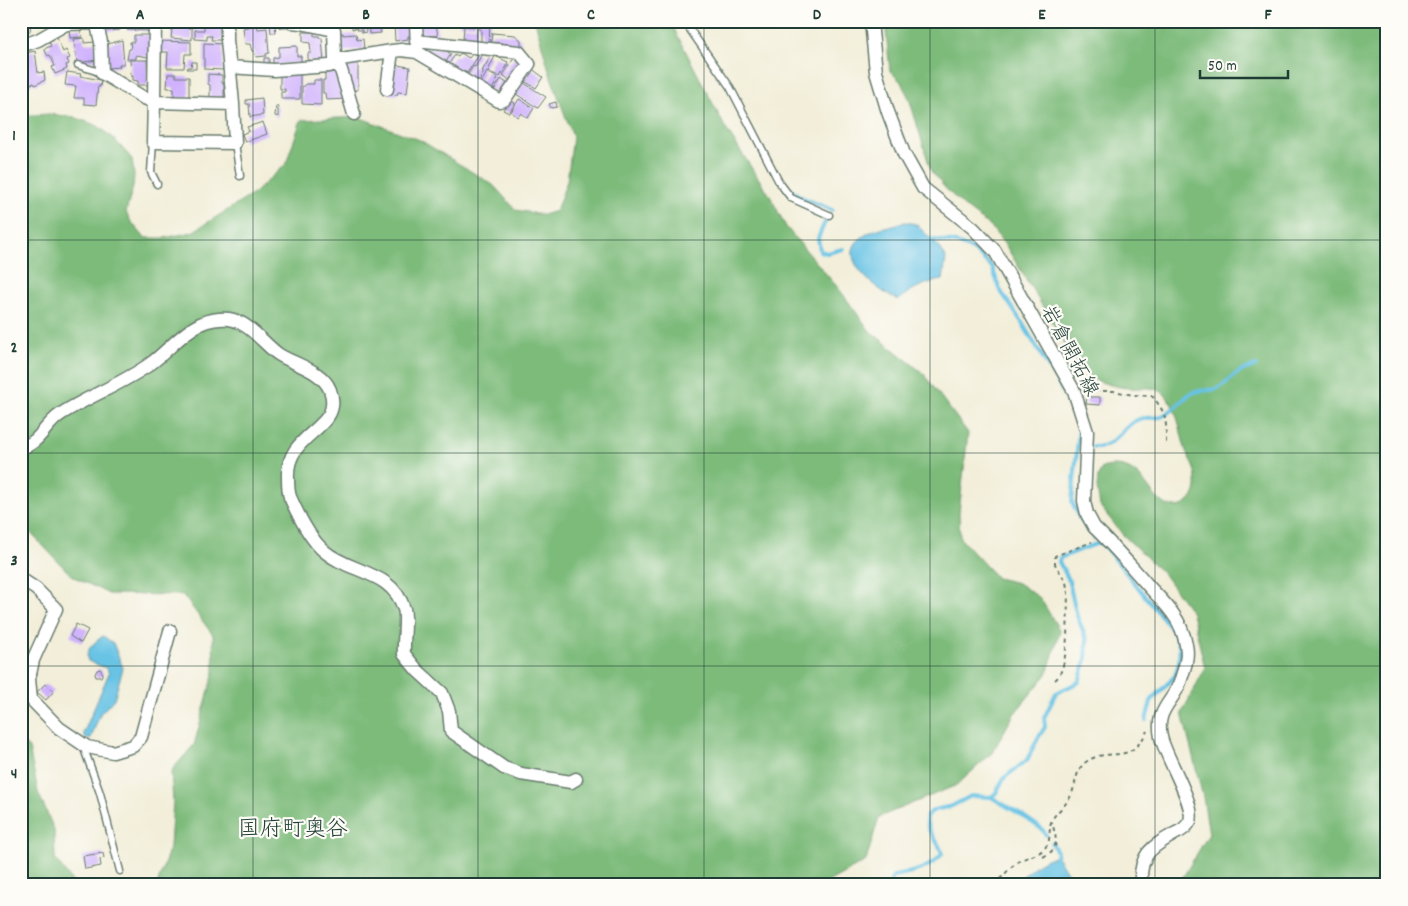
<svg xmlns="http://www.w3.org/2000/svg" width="1408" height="906" font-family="Dekko,'Klee One',sans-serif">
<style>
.forest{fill:#7dbb7a;stroke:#4e7c57}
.water{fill:#67c3e5;stroke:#43808c}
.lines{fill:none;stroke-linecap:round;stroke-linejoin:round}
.stream{stroke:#67c3e5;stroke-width:4}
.building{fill:#cfb1fd}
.lane-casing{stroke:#697b6e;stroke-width:9}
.street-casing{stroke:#697b6e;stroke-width:15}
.path{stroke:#697b6e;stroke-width:2;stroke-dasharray:4 4;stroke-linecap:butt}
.lane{stroke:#fff;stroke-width:6}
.street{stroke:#fff;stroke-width:12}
.grid{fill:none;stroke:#1f3d34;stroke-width:1;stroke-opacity:0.55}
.labels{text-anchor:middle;stroke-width:4.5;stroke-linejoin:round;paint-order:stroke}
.street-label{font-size:20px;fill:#1f3d34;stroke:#fdfcf7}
.quarter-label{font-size:22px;fill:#1f3d34;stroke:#fdfcf7}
.neatline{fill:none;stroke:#1f3d34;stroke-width:2}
.grid-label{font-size:16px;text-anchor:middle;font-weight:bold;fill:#1f3d34}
</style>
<rect width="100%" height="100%" fill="#fdfcf7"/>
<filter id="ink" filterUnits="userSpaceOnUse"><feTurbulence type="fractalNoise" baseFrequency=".02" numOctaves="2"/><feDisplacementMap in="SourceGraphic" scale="10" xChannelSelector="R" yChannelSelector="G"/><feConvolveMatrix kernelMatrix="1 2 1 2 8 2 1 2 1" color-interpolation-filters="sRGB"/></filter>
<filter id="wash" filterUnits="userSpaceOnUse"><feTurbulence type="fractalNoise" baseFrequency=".0096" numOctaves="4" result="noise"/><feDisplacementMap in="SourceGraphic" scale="20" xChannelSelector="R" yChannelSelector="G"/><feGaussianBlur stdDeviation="1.12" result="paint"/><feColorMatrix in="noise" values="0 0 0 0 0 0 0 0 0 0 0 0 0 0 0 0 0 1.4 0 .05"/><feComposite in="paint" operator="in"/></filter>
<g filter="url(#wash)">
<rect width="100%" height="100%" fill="#f2eed9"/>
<path class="forest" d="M535 21H670L726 129 770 196 786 227 839 289 870 331 923 373 968 433 959 512 960 538 997 578 1018 583 1040 598 1060 631 1047 674 1014 714 992 753 957 785 879 817 866 861 822 885H157L170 847 173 801 171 771 194 745 214 672 213 635 183 595 109 594 72 576 21 523V116L49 114 74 117 98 126 114 139 132 159 134 175 133 187 126 212 131 222 145 238H165L192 232 252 195 286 164 301 120 358 117 420 140 493 185 516 210 543 215 556 211 567 181 573 137 551 77Z
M885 21H1387V885H1178L1209 834 1203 797 1182 713 1205 668 1192 613 1163 573 1123 535 1100 506 1097 488 1098 477 1102 468C1113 465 1124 465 1134 472 1146 480 1151 495 1163 503 1181 514 1198 500 1196 480 1196 470 1190 460 1186 451 1180 434 1179 412 1167 397 1157 384 1142 389 1128 388 1117 387 1101 383 1091 378 1087 376 1084 371 1080 368L1006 246 991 227 966 208 946 189 931 171 909 98 901 82 890 71Z
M21 740 29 748 38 792 54 830 55 859 75 885H21Z"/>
<path class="water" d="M905 222 916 224 941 249 946 258 943 280C927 282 910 289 899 300 881 294 834 259 861 238 874 227 890 227 905 222Z
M103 636 113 643 123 668 114 699 100 714 91 738 86 739 84 737V732L109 673 106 668 88 661C84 650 95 642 103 636Z
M1052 857 1058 858 1075 885H1015C1024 874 1039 861 1052 857Z"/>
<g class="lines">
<path class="stream" d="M792 190 799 196 832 210
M825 222 818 238 820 251 827 253 843 249
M928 239 957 243 974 250 992 267 1000 290 1021 321 1060 386 1074 414 1079 430 1072 502 1081 520 1095 538
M1093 447C1116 448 1120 428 1137 420 1146 416 1152 419 1160 417 1173 413 1180 401 1190 394 1198 389 1208 391 1216 389 1224 386 1229 380 1235 375 1241 370 1249 368 1256 366
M991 797 996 793 1004 778 1027 760 1038 738 1045 727 1044 718 1056 693 1079 682 1086 659 1087 640 1077 616 1068 578 1059 562 1060 558 1101 542 1175 633 1180 647 1179 663 1175 676 1151 701 1146 720
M1052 843 1057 852 1055 861
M893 885 891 880 894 876C913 872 929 870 942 854 939 839 924 832 927 815L934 810 952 806 971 796 991 797 1020 814 1042 829 1046 835"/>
</g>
<g id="blocks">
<path class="building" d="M21 21H31L30 32H21Z
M106 21H125V26H120V30L107 31Z
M127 21H147V24H149V31L127 30Z
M173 21H189L188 28H192V40L171 38Z
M200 21H222V40H211L212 36H207V40L195 39V30H204V25H200Z
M352 21H364L366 32 362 33V30H357V28L352 29Z
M368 21H379L381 33 369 34Z
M392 21H409L410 26H411V36H408V39L395 41 394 24H392Z
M421 21H425L426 24H436L438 36H424V34H421Z
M459 21H475V25L459 24Z
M478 21H490L489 45H481V29H478Z
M270 24H275L276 33H271Z
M257 25 258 29 267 28 269 53 266 54V56L256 57 254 51H252L250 44H245L243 28Z
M464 26 477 27 476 42 463 40Z
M80 28 82 37 70 38 69 29Z
M303 32H314V36H319V38H322L324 63H311V60H308V53H311L310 43 303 42Z
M343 33V35L356 34 357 40 363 39 364 49 340 52 336 34Z
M492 33 515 35 521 40V48L516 47V45L491 42Z
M134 35H149L148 57 136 55V59H127L129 49H131L130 42H134Z
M57 38 63 52 66 50 70 58 67 59 69 64 66 65 67 69 55 74 52 67 55 66 50 55 48 56 44 49 51 46 49 41Z
M84 38V43L95 42 97 60 77 63 74 39Z
M122 40 124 64H119L120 67 108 68V61H105L103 47H108V44Z
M159 41 191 42V54H185L184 68H167L168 52H159Z
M204 43 223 44V70L204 69Z
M297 46V56H301V63L273 65V58L279 57V47Z
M424 48H442L451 54 444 65 422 51Z
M35 51 38 73 44 72 45 80 35 85 34 83 30 84 31 85 21 87V77L23 76 21 54Z
M474 52 479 55 467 73 463 70 461 73 448 65 455 55 458 57 461 53 469 58Z
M483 52 491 56 482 71 484 72 480 79 482 81 487 72 498 78 492 90 466 78 473 66 475 67Z
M495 56 508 62 500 77 488 71Z
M264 58H269V65H264Z
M514 58 523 64 511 81 503 75Z
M130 60H147L148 85H138V81L133 80V76H131Z
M358 60V90H349L342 62Z
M192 62H196V69H187L188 67H191Z
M396 65 410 67 407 93 398 92 397 95 389 94Z
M531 68 543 77 536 88 524 81Z
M67 72 81 74 80 76 101 80 100 87 98 86 96 105 84 104V98H74L76 86 65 85Z
M339 72 346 99 326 100 325 93H323V80H325V73Z
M168 74H176V77H189V98H174V88H167Z
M208 74 222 75V83H224V98H210V85L208 84Z
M280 74H300V99H281V92H285V89H280Z
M501 79 508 84 501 95 493 92Z
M314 80H321V105L302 104V86H305V84H314Z
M521 83 523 84 524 83 546 97 538 108 516 94 518 92 516 90Z
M262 98 263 115 250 117 249 104H246V100Z
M519 99 534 108 528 118 521 113 518 117 511 112Z
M510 100 515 103 509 113 503 110Z
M556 102 557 107 551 108 549 104Z
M276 106H278V117L275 116Z
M263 122 267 134 245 142 242 134 249 131 247 127Z
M1087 397H1100V405L1086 404Z
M76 624 88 630 81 643 70 636Z
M100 669 103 673 101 677H96L95 674 97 670Z
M45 684 54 691 46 700 37 692Z
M103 853 104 858 100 859 101 866 85 869 83 856Z"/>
</g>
</g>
<g filter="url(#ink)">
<use href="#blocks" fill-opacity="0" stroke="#697b6e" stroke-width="1"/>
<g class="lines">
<defs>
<path id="lane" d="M684 21 730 87 779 182 791 198 829 215
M78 65 102 73
M153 142 151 172 157 184
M235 143 240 176
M83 746 100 793 120 871"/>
<path id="street" d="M96 21 101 42 102 73 144 98 154 102 153 142 235 143 233 104
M155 21 154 102 233 104 227 40V21
M871 21 876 72 888 112 904 154 923 188 973 228 995 251 1074 391 1087 432 1084 501 1087 514 1094 527C1112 544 1128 563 1145 582 1154 593 1165 602 1173 614 1179 622 1184 634 1186 645 1189 657 1184 670 1180 682 1173 703 1155 709 1161 737 1165 756 1196 805 1190 821 1187 827 1181 831 1176 833 1151 847 1139 854 1141 885
M416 41 519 52 529 64 504 100 499 101 417 52 416 21
M21 46 38 40 66 24 97 23
M230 67 274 70 329 66 338 63 335 59 334 30 301 23 283 21
M387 89 392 51 401 50 417 52
M354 114 341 70 338 63 341 59 392 51
M21 448C40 443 45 424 61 414 89 396 122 384 150 364 167 352 180 334 200 324 208 320 220 318 229 319 249 322 263 343 278 354 295 365 322 370 330 390 345 430 285 431 288 478 288 485 288 491 290 497 298 515 309 538 324 551 351 574 392 570 404 609 407 618 403 643 404 654L417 670 442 693 449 711 451 731 504 768 521 774 571 782 576 779
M21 579 36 589 56 609 33 660 29 679 31 699 59 728 87 747 113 752 133 746 141 737 170 631"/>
</defs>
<use href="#lane" class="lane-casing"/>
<use href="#street" class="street-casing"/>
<path class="path" d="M1087 391H1114L1133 395 1152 396C1168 415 1166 420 1166 444
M1055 680C1070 669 1067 613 1068 593L1066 582 1055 564V556L1092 542
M1043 857C1061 848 1056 839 1052 822
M994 885C1002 878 1010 867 1019 861 1028 856 1043 855 1048 843 1051 836 1048 828 1052 820 1057 810 1067 806 1072 793 1076 783 1076 769 1086 762 1110 745 1129 768 1147 731"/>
<use href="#lane" class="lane"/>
<use href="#street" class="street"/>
</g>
</g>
<path class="grid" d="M253 21V885M478 21V885M704 21V885M930 21V885M1155 21V885M21 240H1387M21 453H1387M21 666H1387"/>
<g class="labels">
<g class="street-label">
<text transform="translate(1071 350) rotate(62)" y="7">岩倉開拓線</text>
</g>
<g class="quarter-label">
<text x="293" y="835">国府町奥谷</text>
</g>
</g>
<rect width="1408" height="906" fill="none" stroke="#fdfcf7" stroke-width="55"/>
<path d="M1200 70v8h88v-8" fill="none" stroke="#1f3d34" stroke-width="2.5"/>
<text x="1208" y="70" font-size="15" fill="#1f3d34" stroke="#fdfcf7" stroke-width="4" paint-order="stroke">50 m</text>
<rect x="28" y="28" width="1352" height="850" class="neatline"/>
<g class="grid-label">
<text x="140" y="19">A</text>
<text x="366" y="19">B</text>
<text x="591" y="19">C</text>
<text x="817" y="19">D</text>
<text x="1042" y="19">E</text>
<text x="1268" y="19">F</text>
<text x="14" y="140">1</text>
<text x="14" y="352">2</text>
<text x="14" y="565">3</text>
<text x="14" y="778">4</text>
</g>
</svg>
